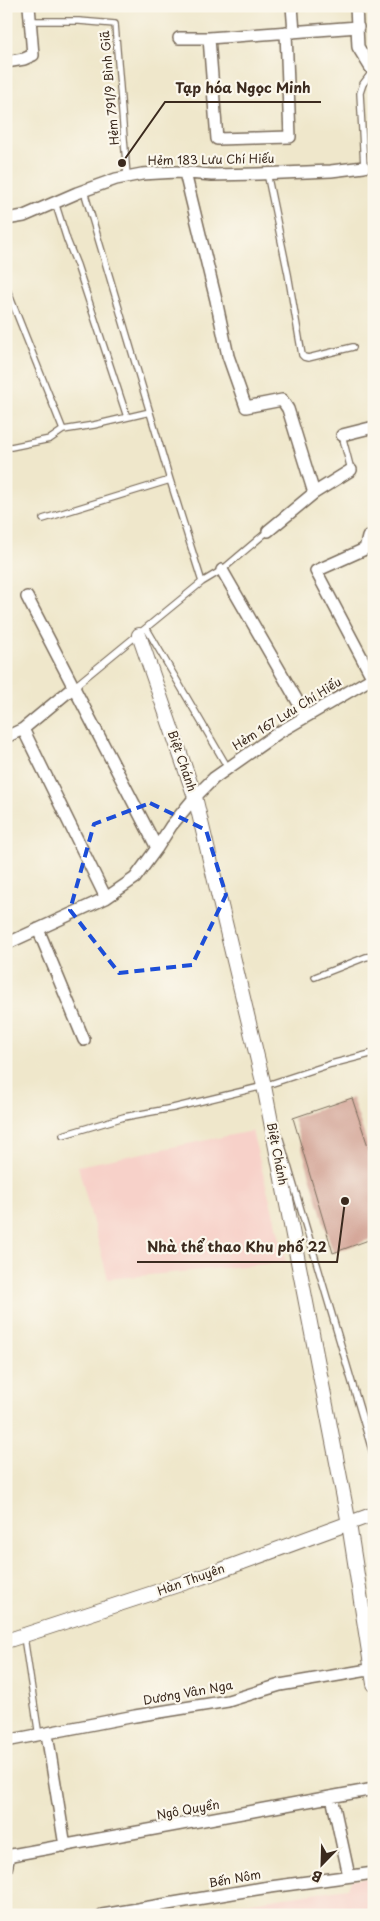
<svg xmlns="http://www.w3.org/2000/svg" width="380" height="1921" font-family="'Playpen Sans',sans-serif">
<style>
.built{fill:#f7d1c9}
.building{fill:#d09e90}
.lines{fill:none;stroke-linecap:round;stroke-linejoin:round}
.service-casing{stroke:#7a6c5b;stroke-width:8}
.minor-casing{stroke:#7a6c5b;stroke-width:14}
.tertiary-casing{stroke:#7a6c5b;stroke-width:16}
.service{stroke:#fff;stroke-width:5.5}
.minor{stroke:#fff;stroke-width:11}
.tertiary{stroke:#fff;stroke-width:14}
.marked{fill:none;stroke:#1d4ed8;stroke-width:4;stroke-dasharray:10 6;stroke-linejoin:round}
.labels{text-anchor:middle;stroke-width:4.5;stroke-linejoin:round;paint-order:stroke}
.street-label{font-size:12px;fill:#3b2a1e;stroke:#fbf7ec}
.leader{fill:none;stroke:#3b2a1e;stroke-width:2}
.callout-dot{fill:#3b2a1e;stroke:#fbf7ec;stroke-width:2}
.callout-label{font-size:14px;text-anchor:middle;font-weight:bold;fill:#3b2a1e;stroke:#fbf7ec;stroke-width:4.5;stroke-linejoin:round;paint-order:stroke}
</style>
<rect width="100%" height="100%" fill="#fbf7ec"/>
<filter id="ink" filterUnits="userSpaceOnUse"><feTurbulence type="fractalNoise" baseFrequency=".02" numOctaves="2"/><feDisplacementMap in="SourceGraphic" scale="10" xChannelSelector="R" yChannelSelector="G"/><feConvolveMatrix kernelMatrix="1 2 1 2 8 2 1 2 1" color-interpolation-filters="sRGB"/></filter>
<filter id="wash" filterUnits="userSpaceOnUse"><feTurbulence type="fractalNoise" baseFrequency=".0096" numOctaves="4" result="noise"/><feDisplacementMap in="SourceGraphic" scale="20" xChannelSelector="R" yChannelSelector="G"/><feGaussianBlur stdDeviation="1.12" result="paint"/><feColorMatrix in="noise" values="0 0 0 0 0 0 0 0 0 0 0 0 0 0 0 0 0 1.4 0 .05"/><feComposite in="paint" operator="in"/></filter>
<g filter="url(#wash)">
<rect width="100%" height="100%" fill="#efe7cb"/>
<path class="built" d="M252 1131 286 1262 108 1279 78 1166Z
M374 1876V1915H181V1912L348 1888 352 1879Z"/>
<g id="blocks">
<path class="building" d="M352 1098 374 1164V1238L333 1253 293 1118Z"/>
</g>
</g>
<g filter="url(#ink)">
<use href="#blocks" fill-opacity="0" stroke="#7a6c5b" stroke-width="1"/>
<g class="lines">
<defs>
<path id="service" d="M30 21H79L115 24 127 176
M372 72 363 84 360 93 364 167H374
M267 173 288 274 302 355 304 357 308 358 353 347
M84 191 170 480 202 582
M55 202 67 240 77 265 127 417
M6 287 63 430
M342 435 351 470
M11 447 50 439 63 430 94 425 150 412
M43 519 170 480
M147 629 228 768
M75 686 202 582 222 570 268 531
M315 977 366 957 374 956
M63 1135 124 1117 173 1108 264 1086 331 1064 374 1053
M280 1139 374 1457
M24 1637 39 1736"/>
<path id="minor" d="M292 6 294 32
M356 6 358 47 374 73
M179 38H209L358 27
M209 38 217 139 290 137 286 32
M6 62 24 59 33 55 29 6
M185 173 216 300 228 356 246 407 282 400 288 409 314 493
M6 219 24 216 77 193 116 179 142 174 176 172 212 175 258 174 331 171 364 167
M342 435 374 427
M268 531 314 493 351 470
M368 537 365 549 316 571 372 677
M222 570 306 716
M27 597 157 848
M23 729 106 898
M6 737 23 729 75 686
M38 929 84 1040
M6 944 106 898 135 878 157 848 171 826 195 797 214 778 278 733 374 677
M47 1734 65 1846
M6 1741 135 1716 228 1701 280 1685 374 1669
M332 1797 349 1876
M6 1856 374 1789
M6 1869 9 1856
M102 1915 263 1888 374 1873"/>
<path id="tertiary" d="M139 635 195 797 264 1086 349 1524 374 1684
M6 1641 202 1577 374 1514"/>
</defs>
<use href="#service" class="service-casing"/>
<use href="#minor" class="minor-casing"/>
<use href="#tertiary" class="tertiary-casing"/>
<use href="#service" class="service"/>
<use href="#minor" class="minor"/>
<use href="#tertiary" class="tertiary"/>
</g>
</g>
<path class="marked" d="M150 803 206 830 226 895 192 965 119 973 70 910 94 824Z"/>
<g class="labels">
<g class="street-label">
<text transform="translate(110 88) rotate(-95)" y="4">Hẻm 791/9 Bình Giã</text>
<text transform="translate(211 160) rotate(-1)" y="4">Hẻm 183 Lưu Chí Hiếu</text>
<text transform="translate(287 714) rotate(-32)" y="4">Hẻm 167 Lưu Chí Hiếu</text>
<text transform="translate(182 761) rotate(71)" y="4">Biệt Chánh</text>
<text transform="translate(277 1154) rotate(79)" y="4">Biệt Chánh</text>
<text transform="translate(191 1580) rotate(-20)" y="4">Hàn Thuyên</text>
<text transform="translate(188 1693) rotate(-10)" y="4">Dương Vân Nga</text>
<text transform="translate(188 1810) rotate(-10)" y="4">Ngô Quyền</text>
<text transform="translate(235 1879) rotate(-10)" y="4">Bến Nôm</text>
</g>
</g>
<path class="leader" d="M122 163L165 102H321M345 1201L337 1262H137"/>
<g class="callout-dot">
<circle cx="122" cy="163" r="5"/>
<circle cx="345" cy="1201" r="5"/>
</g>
<g class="callout-label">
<text x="243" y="93">Tạp hóa Ngọc Minh</text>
<text x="237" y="1252">Nhà thể thao Khu phố 22</text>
</g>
<rect width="380" height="1921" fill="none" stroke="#fbf7ec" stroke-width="25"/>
<g transform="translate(322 1864) rotate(203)" stroke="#fbf7ec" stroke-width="4" paint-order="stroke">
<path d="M0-4L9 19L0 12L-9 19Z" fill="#3b2a1e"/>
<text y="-8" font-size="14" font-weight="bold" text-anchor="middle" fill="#3b2a1e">B</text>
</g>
</svg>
